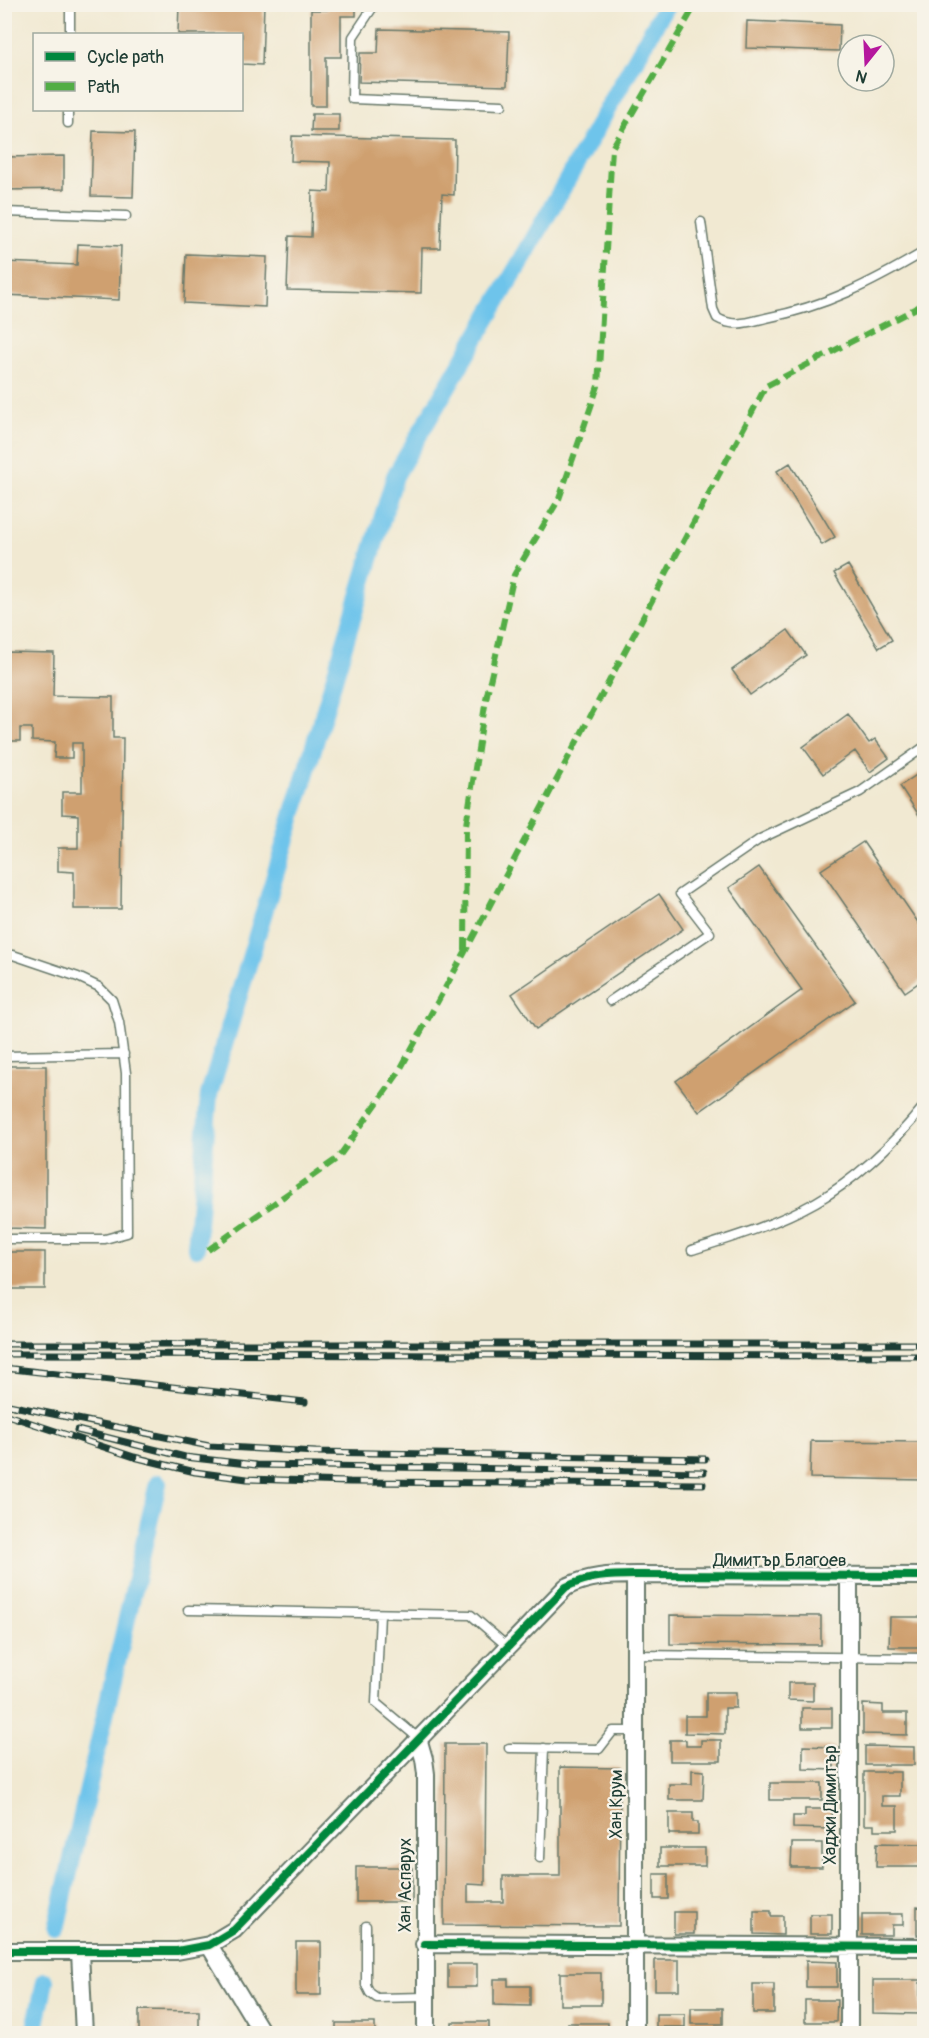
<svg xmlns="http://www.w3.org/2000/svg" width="929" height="2038" font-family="Pangolin,sans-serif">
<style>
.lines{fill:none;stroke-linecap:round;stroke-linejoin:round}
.canal{stroke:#6ec4eb;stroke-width:18}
.building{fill:#cfa06f}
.lane-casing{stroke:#68796b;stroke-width:11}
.street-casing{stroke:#68796b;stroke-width:20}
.lane{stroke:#fff;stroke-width:8}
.street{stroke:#fff;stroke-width:16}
.rail-casing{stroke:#1f3d34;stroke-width:7}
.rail{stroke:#f7f3e8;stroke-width:4.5;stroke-dasharray:14;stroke-linecap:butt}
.quiet{stroke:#52ad45;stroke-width:6;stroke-dasharray:12 6;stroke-linecap:butt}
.cycleway-casing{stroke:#f7f3e8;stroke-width:11}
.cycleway{stroke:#00873e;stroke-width:8}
.labels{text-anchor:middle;stroke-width:4.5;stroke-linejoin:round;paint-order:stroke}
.street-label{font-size:18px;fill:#1f3d34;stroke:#f7f3e8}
</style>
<rect width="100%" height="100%" fill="#f7f3e8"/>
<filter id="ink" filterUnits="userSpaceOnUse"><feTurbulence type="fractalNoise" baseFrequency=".0167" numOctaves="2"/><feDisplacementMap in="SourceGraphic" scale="12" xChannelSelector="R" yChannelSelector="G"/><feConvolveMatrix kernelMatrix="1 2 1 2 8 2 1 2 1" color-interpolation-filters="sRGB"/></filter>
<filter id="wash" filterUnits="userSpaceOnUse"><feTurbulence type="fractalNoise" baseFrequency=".008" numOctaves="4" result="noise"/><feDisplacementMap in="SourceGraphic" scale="24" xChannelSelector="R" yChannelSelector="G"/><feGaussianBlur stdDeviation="1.35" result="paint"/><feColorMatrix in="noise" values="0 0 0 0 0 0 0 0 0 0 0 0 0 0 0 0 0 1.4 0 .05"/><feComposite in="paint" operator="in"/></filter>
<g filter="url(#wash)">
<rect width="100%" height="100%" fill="#f1e9d2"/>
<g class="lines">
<path class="canal" d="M196 1248 209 1095 395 476 524 256 667 4
M56 1929 158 1483
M34 2034 45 1981"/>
</g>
<g id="blocks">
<path class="building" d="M179 4H264L262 65 242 64V34H178Z
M327 4H356V16H341V57H326V106H311V10H327Z
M747 21 840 25 839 51 746 48Z
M379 29 509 32 507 86 359 82 360 53H378Z
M312 114H339V131H311Z
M93 131 135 132 133 197 91 196Z
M292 136 455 140 454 195 442 194 440 248H422L421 293 287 290 289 236 311 237 312 191 329 192 330 162 291 161Z
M64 156V189L4 190V157Z
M78 244 121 246 119 300 4 295V262L77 265Z
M186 254 267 257 265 307 184 303Z
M790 463 835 537 822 545 777 471Z
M848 565 892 640 879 648 834 573Z
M788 630 806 655 750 695 732 670Z
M4 652 54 653 53 696 113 697V738H123L121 909H74V872L58 871V848H78V815L62 814V792H82V743H72V758H54L55 742 32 741V728H20V741H4Z
M848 714 869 743 875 739 889 758 870 772 855 751 823 774 803 747Z
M924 770V823L900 786Z
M863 842 924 931V979L905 992 821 870Z
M759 867 855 1001 699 1112 676 1081 802 990 729 888Z
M659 894 683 929 536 1029 512 994Z
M5 1066H46V1229L5 1228Z
M4 1252H45V1289H4Z
M811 1441 924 1442V1480L810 1478Z
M670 1615 821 1616V1645L670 1644Z
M890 1617H924V1647H889Z
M788 1683H813V1701L788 1700Z
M706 1692H736V1708H725V1734L685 1733V1716H706Z
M863 1704 883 1705V1713H907V1735L863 1734Z
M802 1708H832V1728H802Z
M670 1740H686V1746H701V1740H721V1761H670Z
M445 1744H486L485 1885 468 1884V1902H503V1876H560V1767L620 1768 619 1926 444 1925Z
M803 1746 834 1747V1770L803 1769Z
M865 1746 914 1747V1765H865Z
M692 1770 704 1771 703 1800H669V1784H692Z
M864 1772H900V1796H882V1806H897V1830H874V1825H864Z
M770 1783H822V1800H770Z
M805 1809H832V1829L793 1828V1816H805Z
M669 1813H693V1822H698V1834H669Z
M792 1843H822V1867H791Z
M877 1843 924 1844V1867H876Z
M660 1848H705V1866H660Z
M356 1867H412V1902H356Z
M654 1874H668V1899H654Z
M917 1907 924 1908V1935H917Z
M754 1911H771V1916H783V1935L754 1934Z
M674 1912H694V1934H674Z
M810 1914H832V1934H810Z
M862 1914H903V1925H892V1935H862Z
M296 1942H321V1995H296Z
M655 1960H679V1990H655Z
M806 1961 837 1962V1987H806Z
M448 1964H477V1987H448Z
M560 1973H601V2005H560Z
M494 1979H508V1986H530V2006L494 2005Z
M873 1980H920V2014L873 2013Z
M753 1984H774V2013H753Z
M805 2000H837L836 2022H805Z
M691 2008H723V2024H691Z
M139 2010 199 2011V2034H139Z
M656 2014H685V2027H656Z
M452 2022H489V2034H452Z
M336 2023H375V2034H336Z
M568 2023H608V2034H568Z"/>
</g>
</g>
<g filter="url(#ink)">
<use href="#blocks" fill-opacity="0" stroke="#68796b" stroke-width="1.5"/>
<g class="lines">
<defs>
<path id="lane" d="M375 4 353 37 352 99 502 105
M70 34V4
M68 123V110
M4 212 126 216
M701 222 713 309 717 318C734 328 749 322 766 318 827 306 871 283 924 252
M4 955H13L78 977 99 987 112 1000 119 1022 126 1073 127 1233 105 1239H4
M610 1001 710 933 680 894 760 839 860 792 924 747
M4 1056 124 1054
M692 1250C734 1237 777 1224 816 1202 858 1178 894 1143 924 1106
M188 1610 471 1615 508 1647
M380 1614 376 1703 418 1738
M635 1655 924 1658
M509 1748 599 1749 613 1731H635
M540 1858 544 1748
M366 1926V1985L370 1993 377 1998 425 1997"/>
<path id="street" d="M849 1576V2034
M418 1738 424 1759 426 1774V2034
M424 1944 924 1947
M209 1945 263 2034
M4 1951H177L209 1945 234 1930 566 1587C588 1576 610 1575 635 1575L924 1576
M80 1952 84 2034
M635 2034V1575"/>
</defs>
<use href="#lane" class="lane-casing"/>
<use href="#street" class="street-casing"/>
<use href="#lane" class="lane"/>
<use href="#street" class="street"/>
<defs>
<path id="rail" d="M4 1344H924
M4 1354 924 1356
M4 1368 305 1402
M4 1404 209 1446 316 1452 705 1459
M4 1414 134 1457 195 1472 247 1479 350 1482 703 1484
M77 1430 185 1457 256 1465 704 1472"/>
</defs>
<use href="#rail" class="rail-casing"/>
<use href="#rail" class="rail"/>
<path class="quiet" d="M465 950 466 825 486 699 514 575 559 499 598 386 612 148 696 4
M208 1250 338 1158 397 1075 465 952 766 386 924 304"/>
<defs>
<path id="cycleway" d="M424 1944 924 1947
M4 1951H177L209 1945 234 1930 566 1587C588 1576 610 1575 635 1575L924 1576"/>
</defs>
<use href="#cycleway" class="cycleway-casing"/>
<use href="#cycleway" class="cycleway"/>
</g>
</g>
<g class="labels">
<g class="street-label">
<text x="780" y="1566">Димитър Благоев</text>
<text transform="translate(616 1804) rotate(-90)" y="6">Хан Крум</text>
<text transform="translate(830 1805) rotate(-90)" y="6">Хаджи Димитър</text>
<text transform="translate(405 1885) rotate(-90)" y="6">Хан Аспарух</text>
</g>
</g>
<rect width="929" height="2038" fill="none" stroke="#f7f3e8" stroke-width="24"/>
<rect x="33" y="33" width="210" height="78" fill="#f7f3e8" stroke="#a1aaa0" stroke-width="1.5"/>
<rect x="45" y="52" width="30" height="9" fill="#00873e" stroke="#a1aaa0" stroke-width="1.5"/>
<text x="87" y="63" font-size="18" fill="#1f3d34">Cycle path</text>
<rect x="45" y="82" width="30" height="9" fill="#52ad45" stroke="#a1aaa0" stroke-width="1.5"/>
<text x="87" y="93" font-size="18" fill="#1f3d34">Path</text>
<g transform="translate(866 63) rotate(198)"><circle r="28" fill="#f7f3e8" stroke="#a1aaa0" stroke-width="1.5"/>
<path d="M0-4.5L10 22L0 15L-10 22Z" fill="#b5179e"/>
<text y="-9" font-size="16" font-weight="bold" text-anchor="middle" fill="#1f3d34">N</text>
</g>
</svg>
